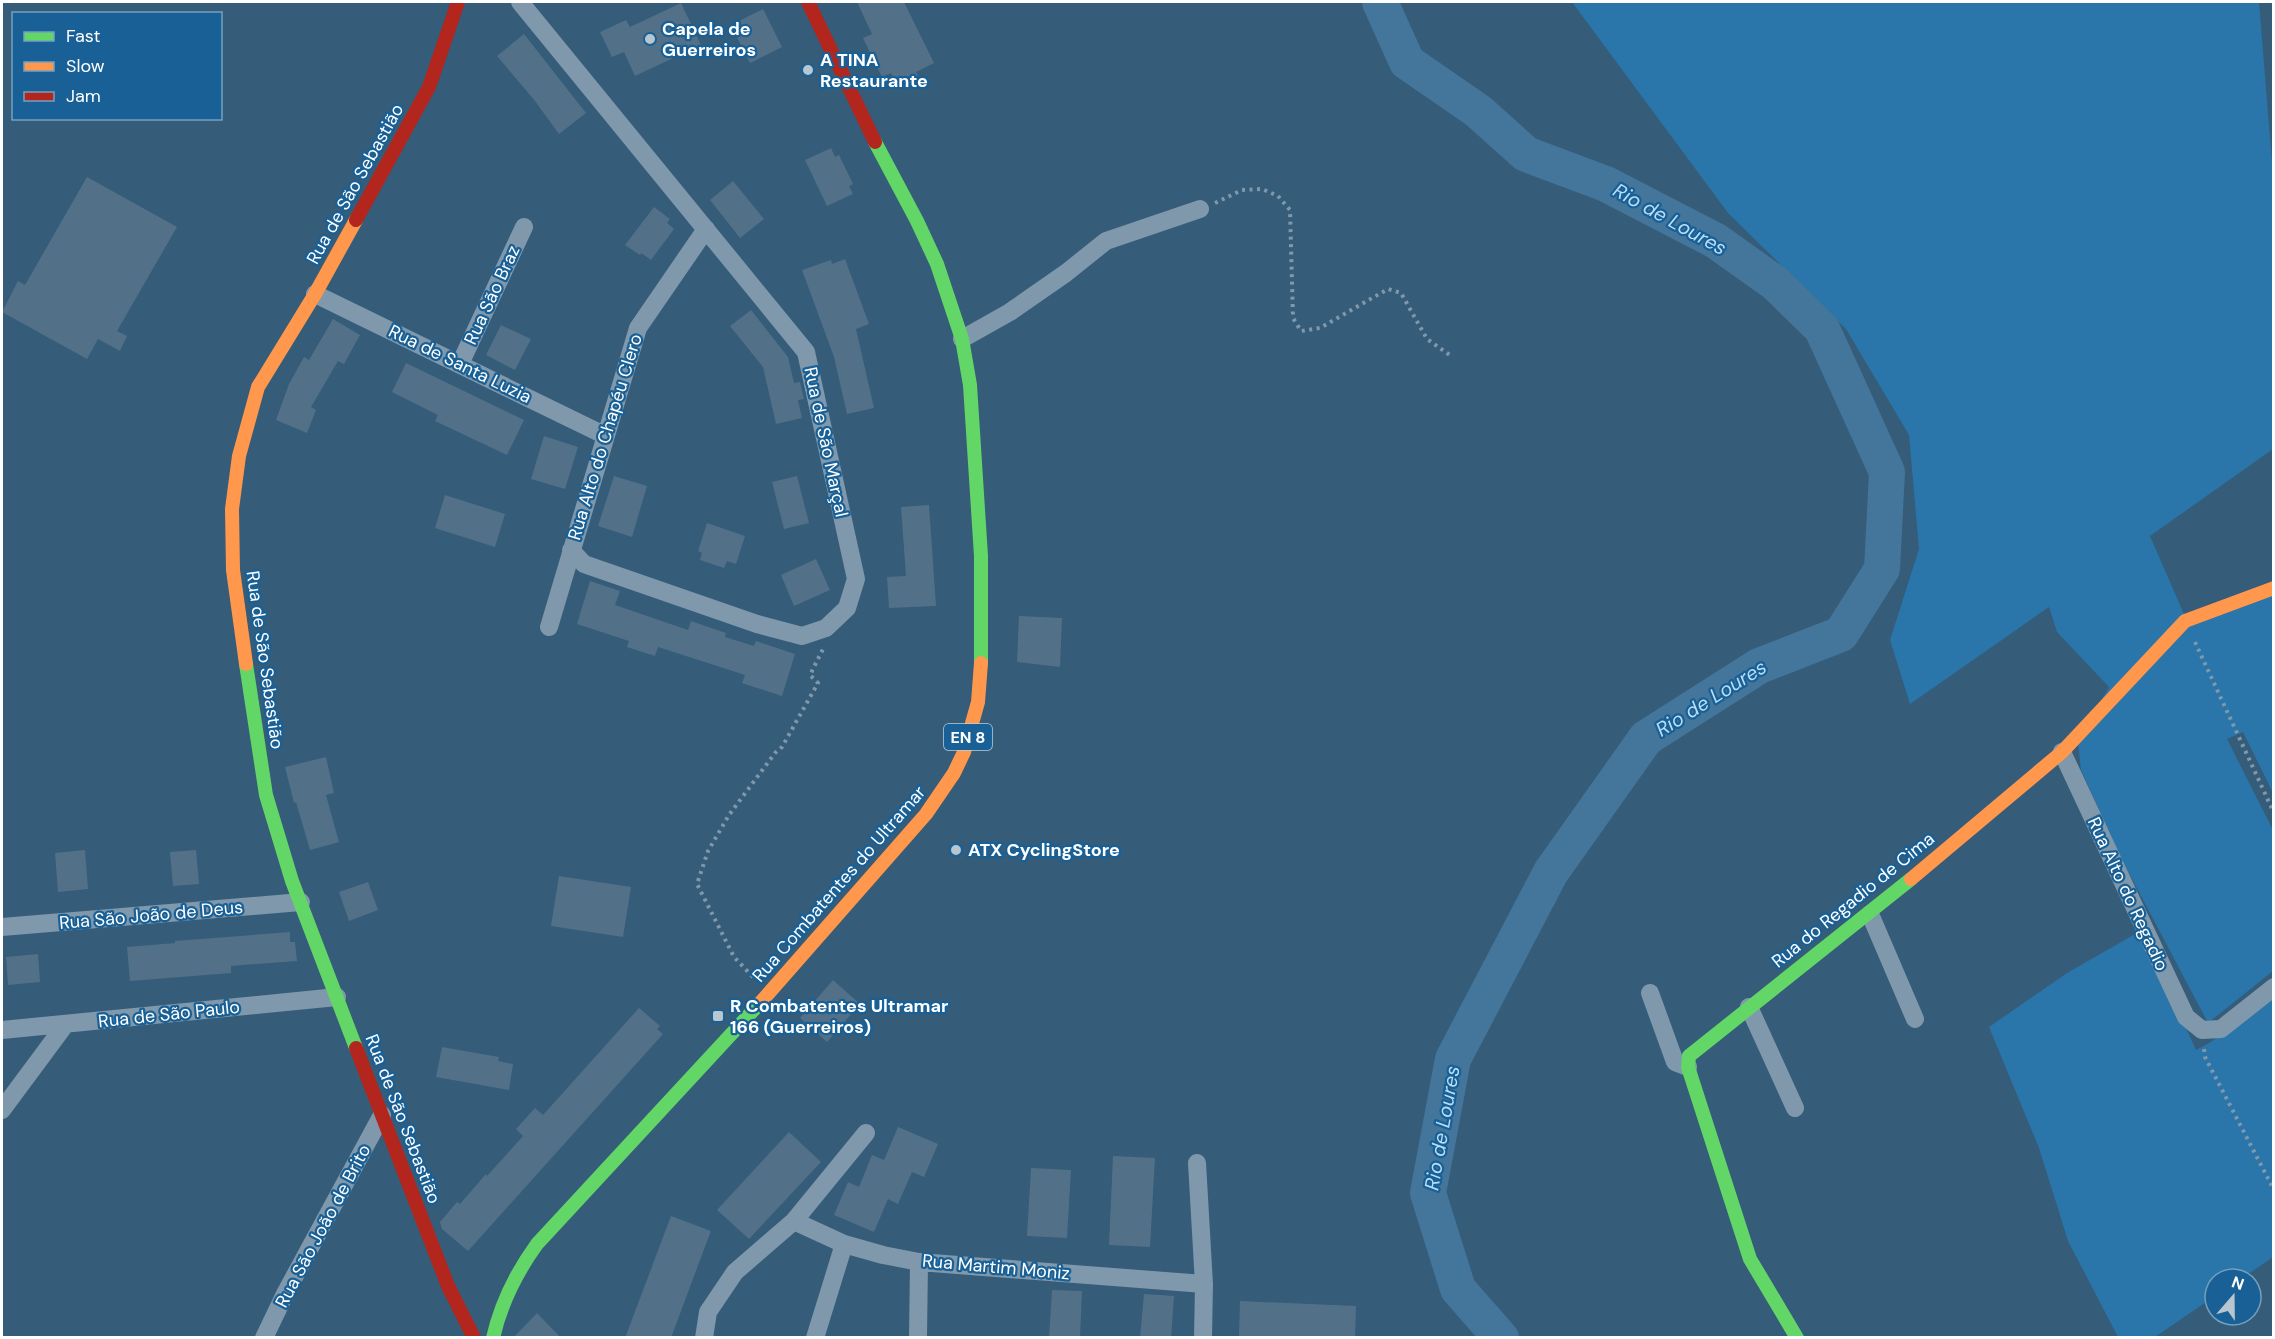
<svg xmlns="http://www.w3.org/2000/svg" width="2275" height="1339" font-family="'DM Sans',sans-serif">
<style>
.green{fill:#2a75aa}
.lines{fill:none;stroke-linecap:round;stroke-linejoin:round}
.river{stroke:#44759a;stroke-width:36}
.building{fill:#527188}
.path{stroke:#7f98ab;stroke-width:4;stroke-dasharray:3 4.5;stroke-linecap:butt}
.street{stroke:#7f98ab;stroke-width:18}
.fast{stroke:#63d668;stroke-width:14}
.slow{stroke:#ff974d;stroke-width:14}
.jam{stroke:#b3261e;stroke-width:14}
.poi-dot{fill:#b8c6d0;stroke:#186096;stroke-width:2}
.labels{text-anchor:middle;stroke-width:4.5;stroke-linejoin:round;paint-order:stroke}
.shield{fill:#186096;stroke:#bacfe0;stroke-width:1.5}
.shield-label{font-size:16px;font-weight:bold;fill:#fff}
.poi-label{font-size:18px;font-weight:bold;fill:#fff;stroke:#186096;text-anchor:start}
.street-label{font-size:18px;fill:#fff;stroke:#186096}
.water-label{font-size:20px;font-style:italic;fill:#b7ddf7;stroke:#186096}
</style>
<rect width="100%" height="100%" fill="#355c79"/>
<path class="green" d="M1572 2H2259L2274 187 2273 449 2150 536 2184 614 2273 590V793L2243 732 2227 739 2273 830V971L2208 1023 2121 858 2081 770 2078 742 2109 687 2057 632 2049 607 1910 704 1890 640 1919 549 1909 435 1846 329 1728 213Z
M2142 930 2196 1050 2211 1042 2273 994V1257L2241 1279H2215V1296L2155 1337H2118L2068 1241 2039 1148 1989 1027 2067 973Z"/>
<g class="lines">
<path class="river" d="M1380 2 1407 62 1478 111 1526 154 1606 184 1716 241 1775 283 1822 329 1887 472 1882 569 1841 634 1759 666 1646 738 1551 872 1453 1059 1428 1193 1458 1289 1501 1338"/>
</g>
<path class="building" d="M857 2H904L934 63 916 72 919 78 898 88 891 73 882 77 863 38 872 34Z
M681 3 701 45 635 76 624 52 612 57 600 32 626 20 630 27Z
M763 9 782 47 750 63 731 25Z
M524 34 586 113 559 134 535 101 497 56Z
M831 148 835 157 839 155 853 184 849 186 853 194 827 206 805 160Z
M87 177 177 227 117 331 127 336 120 351 98 339 87 359 2 312 18 281 25 285Z
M733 181 764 219 740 238 710 200Z
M654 207 670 219 667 223 674 229 651 260 641 253 640 255 625 245Z
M845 259 869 324 856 329 874 408 847 414 834 357 802 270 831 260 832 264Z
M751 310 788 357 794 383 800 382 804 399 798 400 802 418 776 424 763 367 730 326Z
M333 319 360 335 344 364 338 361 311 407 316 410 307 433 276 420 289 384 304 357 309 360Z
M501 325 531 339 515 370 486 355Z
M406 363 524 420 507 455 435 421 438 415 392 392Z
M544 436 578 447 565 489 531 479Z
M614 476 647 486 632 537 598 526Z
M797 476 809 523 784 529 772 482Z
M445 495 505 514 495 547 435 528Z
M929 505 936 606 889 608 887 577 906 576 901 507Z
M707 523 745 536 736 564 727 561 724 568 700 560 702 553 698 551Z
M816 559 830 590 794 606 781 575Z
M590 581 620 591 615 605 688 630 691 621 726 633 725 637 754 646 756 641 795 654 782 696 742 683 745 675 658 647 655 656 627 647 629 641 577 624Z
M1019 616 1062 618 1060 667 1017 662Z
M326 757 334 793 326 795 339 842 310 850 296 802 294 803 285 767Z
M85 850 88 889 58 892 55 853Z
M196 850 199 884 173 886 170 852Z
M559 876 631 887 623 937 551 926Z
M368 882 378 910 349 921 339 892Z
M290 932V942H295L297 961 231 966V973L130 981 127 947 175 943V941Z
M38 954 40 982 8 985 6 957Z
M833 980 860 1004 827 1042 800 1018Z
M639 1008 660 1026 657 1029 663 1034 468 1251 442 1229 440 1222 457 1202 460 1204 486 1174 487 1176 523 1136 516 1129 535 1108 543 1115Z
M442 1047 499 1057 498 1061 513 1064 509 1090 436 1077Z
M898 1127 938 1144 924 1177 912 1172 898 1204 888 1199 874 1232 834 1215 848 1182 859 1187 872 1155 884 1160Z
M789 1132 821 1162 749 1239 717 1210Z
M1113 1156 1155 1158 1150 1247 1109 1245Z
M1031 1168 1071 1170 1067 1238 1027 1236Z
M671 1216 711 1231 697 1268 671 1338H625Z
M1052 1290 1082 1291 1080 1338H1049Z
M1144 1294 1174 1296 1171 1338H1140Z
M1240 1301 1356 1306 1355 1338 1239 1336Z
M537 1313 561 1338H513Z"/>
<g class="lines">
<path class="path" d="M1215 203 1242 190 1262 189 1278 196 1290 210 1293 318 1301 331 1320 328 1388 289 1401 293 1427 339 1451 356
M2195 642 2274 813
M753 977 734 957 697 884 708 851 729 815 775 753 782 747 818 683 810 675 823 649
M2204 1049 2205 1057 2274 1190"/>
<path class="street" d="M520 2 806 352 856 579 847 608 826 628 802 636 757 624 584 564 571 550
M315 294 604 435
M962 339 1010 312 1066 273 1106 241 1200 209
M460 364 524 227
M549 627 638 328 706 229
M2062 752 2186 1017 2202 1030 2221 1029 2274 987
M1870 914 1915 1019
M2 927 301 902
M1650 993 1675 1062 1688 1067
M1749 1007 1795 1108
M2 1030 337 997
M2 1110 65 1025
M1197 1163 1204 1284 1203 1338
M794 1221 844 1244 883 1255 919 1262 1204 1284
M264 1338 286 1292 382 1115
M704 1338 708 1312 735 1272 794 1221 866 1133
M815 1338 844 1244
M918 1338 919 1262"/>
<path class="fast" d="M875 142 917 221 937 264 962 339 970 385 981 556V663
M246 664 266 795 292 881 356 1048
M493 1338C501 1303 516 1273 537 1244L761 1002
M1797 1338 1750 1259 1688 1067 1689 1056 1911 879"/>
<path class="slow" d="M246 664 233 570 232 509 239 456 258 387 315 294 356 220
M1911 879 2062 752 2185 621 2274 588
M761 1002 926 814 954 773 964 752 978 702 981 663"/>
<path class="jam" d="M808 2 875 142
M356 220 429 87 458 2
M356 1048 448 1286 474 1338"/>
</g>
<g class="poi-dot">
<circle cx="650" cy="39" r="6"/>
<circle cx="808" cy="70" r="6"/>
<circle cx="956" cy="850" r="6"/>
<rect x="712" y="1010" width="12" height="12" rx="3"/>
</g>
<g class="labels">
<rect class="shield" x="944" y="724" width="48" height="26" rx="4.5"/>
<g class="shield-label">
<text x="968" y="743">EN 8</text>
</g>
<g class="poi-label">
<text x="662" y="35">Capela de<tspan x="662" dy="21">Guerreiros</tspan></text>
<text x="820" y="66">A TINA<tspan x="820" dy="21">Restaurante</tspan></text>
<text x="968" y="856">ATX CyclingStore</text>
<text x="730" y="1012">R Combatentes Ultramar<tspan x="730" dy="21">166 (Guerreiros)</tspan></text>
</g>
<g class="street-label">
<text transform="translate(355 184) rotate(-61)" y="6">Rua de São Sebastião</text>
<text transform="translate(492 295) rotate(-65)" y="6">Rua São Braz</text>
<text transform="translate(460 364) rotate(26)" y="6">Rua de Santa Luzia</text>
<text transform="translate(605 437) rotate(-73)" y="6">Rua Alto do Chapéu Clero</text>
<text transform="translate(826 442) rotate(78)" y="6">Rua de São Marçal</text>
<text transform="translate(265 660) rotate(82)" y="6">Rua de São Sebastião</text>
<text transform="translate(839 884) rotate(-49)" y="6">Rua Combatentes do Ultramar</text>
<text transform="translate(2128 894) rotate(65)" y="6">Rua Alto do Regadio</text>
<text transform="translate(1853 900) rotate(-39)" y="6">Rua do Regadio de Cima</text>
<text transform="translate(151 915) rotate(-5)" y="6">Rua São João de Deus</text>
<text transform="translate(169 1014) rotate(-6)" y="6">Rua de São Paulo</text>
<text transform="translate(403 1119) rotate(69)" y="6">Rua de São Sebastião</text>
<text transform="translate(323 1226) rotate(-62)" y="6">Rua São João de Brito</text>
<text transform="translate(996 1267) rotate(5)" y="6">Rua Martim Moniz</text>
</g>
<g class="water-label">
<text transform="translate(1670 219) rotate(29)" y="7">Rio de Loures</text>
<text transform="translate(1711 698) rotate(-32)" y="7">Rio de Loures</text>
<text transform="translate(1442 1128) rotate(-80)" y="7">Rio de Loures</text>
</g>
</g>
<rect width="2275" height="1339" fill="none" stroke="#ffffff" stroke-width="6"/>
<rect x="12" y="12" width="210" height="108" fill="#186096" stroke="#74a0c0" stroke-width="1.5"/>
<rect x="24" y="32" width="30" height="9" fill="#63d668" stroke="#74a0c0" stroke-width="1.5"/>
<text x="66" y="42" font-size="18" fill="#ffffff">Fast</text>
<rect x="24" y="62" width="30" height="9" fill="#ff974d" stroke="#74a0c0" stroke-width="1.5"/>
<text x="66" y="72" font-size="18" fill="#ffffff">Slow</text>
<rect x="24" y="92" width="30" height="9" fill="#b3261e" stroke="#74a0c0" stroke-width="1.5"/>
<text x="66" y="102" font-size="18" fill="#ffffff">Jam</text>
<g transform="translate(2233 1297) rotate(20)"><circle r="28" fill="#186096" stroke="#74a0c0" stroke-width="1.5"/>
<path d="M0-4.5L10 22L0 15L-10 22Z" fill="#b8c6d0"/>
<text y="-9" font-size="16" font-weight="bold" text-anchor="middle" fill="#ffffff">N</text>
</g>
</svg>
